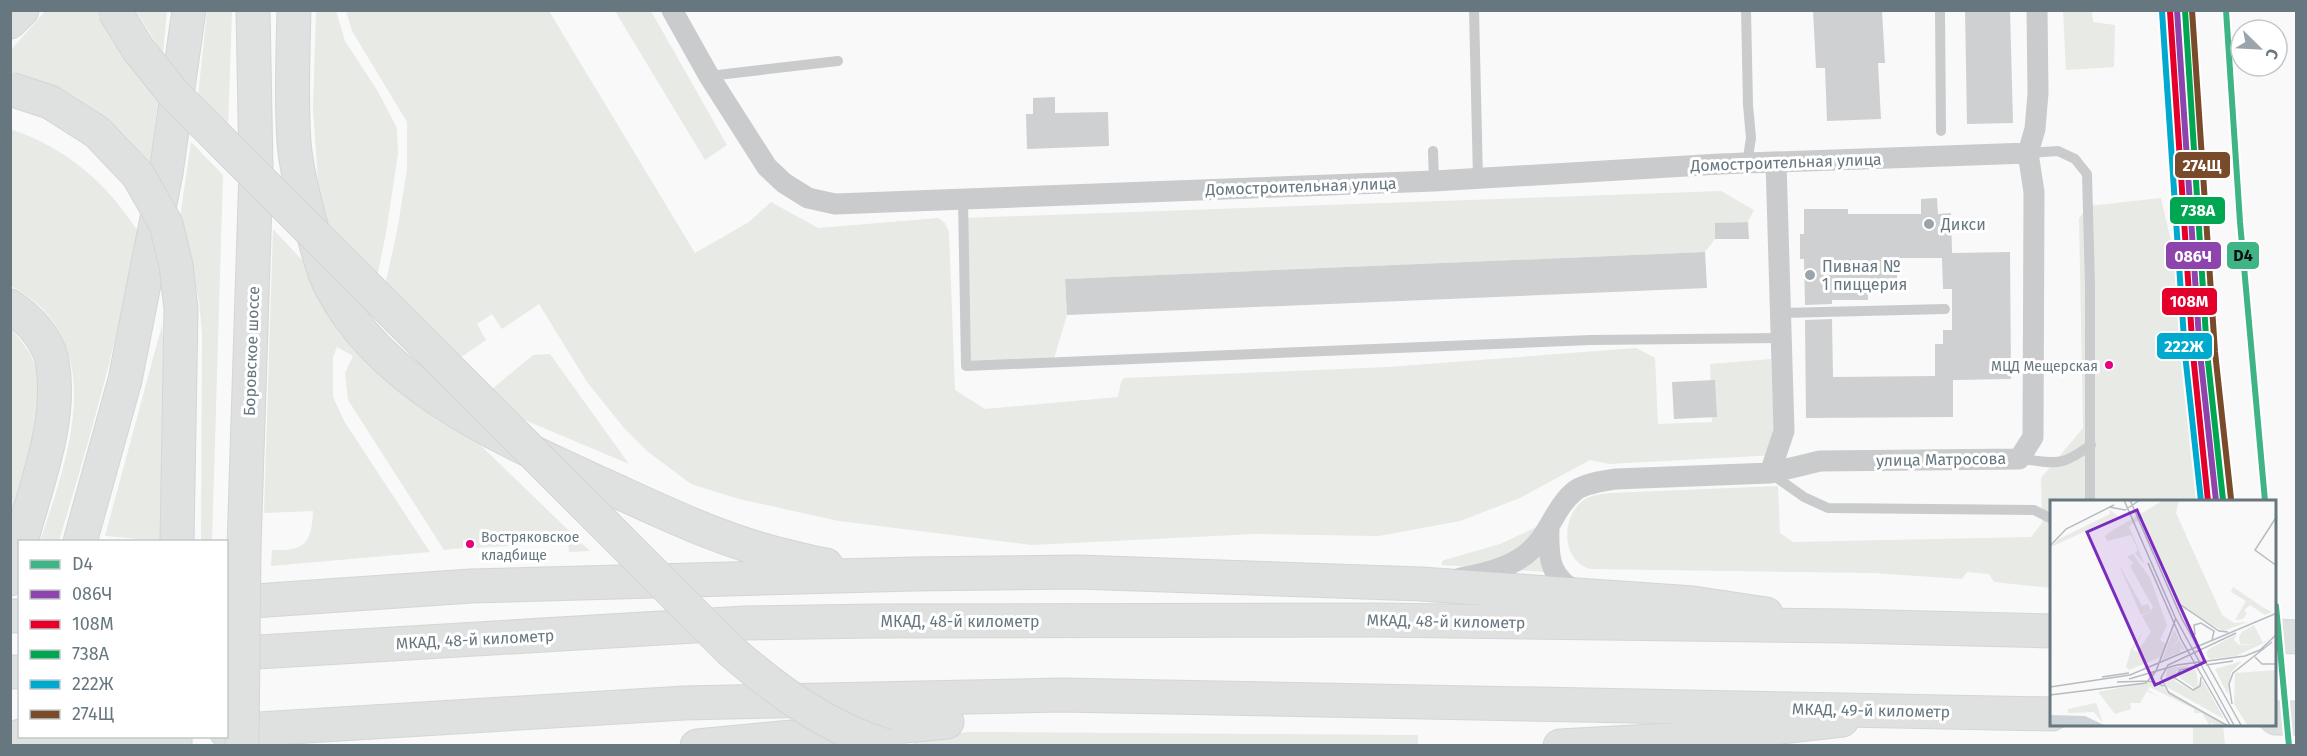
<svg xmlns="http://www.w3.org/2000/svg" width="2307" height="756" font-family="'Fira Sans',sans-serif">
<style>
.green{fill:#e8eae6}
.building{fill:#ced0d1}
.lines{fill:none;stroke-linecap:round;stroke-linejoin:round}
.primary-casing{stroke:#d4d5d6;stroke-width:35}
.highway-casing{stroke:#d5d6d6;stroke-width:35}
.lane{stroke:#cacbcc;stroke-width:10}
.street{stroke:#cacbcc;stroke-width:21}
.primary{stroke:#dfe0e0;stroke-width:33}
.highway{stroke:#dfe0e0;stroke-width:33}
.primary-bridge-casing{stroke:#d4d5d6;stroke-width:35;stroke-linecap:butt}
.primary-bridge{stroke:#dfe0e0;stroke-width:33}
.rail-1-casing{stroke:#fff;stroke-width:10}
.rail-2-casing{stroke:#fff;stroke-width:10}
.rail-3-casing{stroke:#fff;stroke-width:10}
.rail-4-casing{stroke:#fff;stroke-width:10}
.rail-5-casing{stroke:#fff;stroke-width:10}
.rail-6-casing{stroke:#fff;stroke-width:10}
.rail-1{stroke:#3fb485;stroke-width:6}
.rail-2{stroke:#8e44ad;stroke-width:6}
.rail-3{stroke:#e4002b;stroke-width:6}
.rail-4{stroke:#00a651;stroke-width:6}
.rail-5{stroke:#00a9ce;stroke-width:6}
.rail-6{stroke:#7a4b2a;stroke-width:6}
.poi-dot{fill:#9aa4aa;stroke:#fff;stroke-width:2}
.bus-dot{fill:#e5007d;stroke:#fff;stroke-width:2}
.labels{text-anchor:middle;stroke-width:6;stroke-linejoin:round;paint-order:stroke}
.bus-label{font-size:14px;fill:#677780;stroke:#fff;text-anchor:end}
.street-label{font-size:16px;fill:#677780;stroke:#fff}
.poi-label{font-size:16px;fill:#677780;stroke:#fff;text-anchor:start}
.inset-road{fill:none;stroke:#b6bdc2;stroke-width:1.5}
.view{fill:#7b2cbf;fill-opacity:0.15;stroke:#7b2cbf;stroke-width:3}
.inset-edge{fill:none;stroke:#677780;stroke-width:3}
.line-badge{stroke:#fff;stroke-width:2}
.badge-label{font-size:16px;text-anchor:middle;font-weight:bold;fill:#fff}
.pale-badge-label{font-size:16px;text-anchor:middle;font-weight:bold;fill:#111}
</style>
<rect width="100%" height="100%" fill="#f9f9f9"/>
<path class="green" d="M45 11H98L130 65 158 102 148 180 11 89V50Z
M135 11H167L163 54 139 16Z
M207 11H232L228 128 198 96Z
M316 11H336L345 41 377 90 397 128 398 154 386 233 376 282 321 226 313 108Z
M346 11H549L695 253 749 222 771 202 818 228 938 218 945 223 949 232 955 390 985 409 1118 397 1121 382 1124 378 1388 367 1636 348 1655 358 1658 424 1712 422 1710 364 1771 359 1776 455 1609 464 1590 460 1520 498 1460 521 1379 536 1255 534 1032 545 839 521 739 499 691 484 647 451 624 428 587 382 539 304 502 329 492 314 477 324 486 340 454 362 384 290 397 231 407 169V122L352 31Z
M615 11H651L727 145 705 160Z
M2063 11H2092L2093 22 2115 25 2114 67 2066 70Z
M10 129C67 148 107 183 139 233 118 338 90 439 59 541H40C68 458 112 339 11 286Z
M191 142 223 175 212 541H201L202 333 199 301 189 254 178 231Z
M1721 191 1754 210 1748 222 1715 223V239L1705 252 1065 279 1067 315 1053 362 966 366 964 218Z
M2161 198 2181 284 2202 501H2052V588L1994 582 1989 574 1967 572 1962 579 1873 573 1591 569C1559 561 1561 512 1587 498 1595 494 1603 494 1610 493L1778 486 1780 533 1793 542 2031 537 2042 523 2041 478 2083 428 2079 218 2089 206Z
M273 229 303 261 324 300 445 411 590 551 569 552 568 542 476 548 475 539 463 540V548L444 550 348 400 345 373 353 356 337 347 333 357V397L344 421 430 552 271 566 272 550C304 551 312 544 313 511L264 513Z
M162 325 164 346 161 541 105 536Z
M11 328 30 353 36 368 41 404 11 535Z
M550 354 629 464 503 411 486 394 533 355Z
M1543 524 1546 572 1442 565V561L1448 559 1500 544Z
M2193 725H2223L2225 745H2193Z
M968 732 1418 735V745L910 746 918 740Z"/>
<path class="building" d="M1813 10H1882L1885 63H1878L1881 119 1827 121 1825 68H1816Z
M1965 10H2010L2013 123 1967 124Z
M1055 97V113L1108 112 1109 146 1027 149 1026 114H1033V98Z
M1937 198 1938 214 1951 213 1952 253 2010 252 2011 379 1953 380V417L1806 418 1805 320 1832 319 1833 377 1935 376V344H1943V330H1952V289H1943L1942 258H1897V283H1868V300H1832V304L1805 305 1804 259H1800V234H1804V209H1848V214H1921V199Z
M1748 222 1749 239H1715V223Z
M1705 252 1707 288 1067 315 1065 279Z
M1715 380 1717 417 1674 419 1672 382Z"/>
<g class="lines">
<defs>
<path id="primary" d="M294 10C293 54 291 98 294 142 296 169 303 196 310 222 316 243 321 268 331 287 383 387 503 439 601 484 661 511 721 541 786 556 799 559 813 563 826 565
M10 22 22 10
M10 306C28 318 47 338 52 360 63 421 36 484 21 542
M80 542 125 380 166 173 189 10
M244 547 256 170 253 10
M10 579 20 546
M226 603 471 586 914 574 1078 572 1421 584 1693 603 1766 614
M10 616H20
M17 746 20 736
M175 746V736
M697 746 947 722
M1560 746 1671 740 1842 720"/>
<path id="highway" d="M2276 636 2296 637
M226 654 745 623 874 621 1375 620 1845 626 2052 631
M10 672H20
M2276 718H2296
M226 731 684 703 1061 695 2052 714
M47 746 157 736"/>
</defs>
<use href="#primary" class="primary-casing"/>
<use href="#highway" class="highway-casing"/>
<path class="lane" d="M1474 10 1478 179
M1746 10 1748 105 1751 138 1747 163
M1940 10 1941 131
M709 76 838 61
M1433 151 1434 181
M2028 153 2058 151 2075 159 2087 174 2090 286V501
M963 199 966 366 1591 340 1782 338
M1782 313 1945 309
M2019 459C2056 462 2058 469 2091 445
M1770 473 1804 497 1828 508 2034 510 2052 519"/>
<path class="street" d="M672 10 709 76 767 167 784 183 808 198 835 204 1434 181 1720 164 2028 153
M1770 473 1784 431 1776 162
M1549 529C1548 559 1550 579 1580 593
M1460 578C1485 574 1514 567 1532 549 1550 532 1556 505 1576 490 1587 483 1603 481 1616 479L1770 473 1820 461 2019 459 2033 437 2034 192 2028 153 2035 129 2038 93 2037 10"/>
<use href="#primary" class="primary"/>
<use href="#highway" class="highway"/>
<defs>
<path id="primary-bridge" d="M114 10 138 49 173 93 730 650C776 690 827 728 887 746
M10 89 50 102 97 132 138 175 166 224 176 265 181 309 177 542
M242 746 244 547"/>
</defs>
<use href="#primary-bridge" class="primary-bridge-casing"/>
<use href="#primary-bridge" class="primary-bridge"/>
<defs>
<path id="rail-1" d="M2226 10 2240 222 2265 501
M2276 606 2289 746"/>
<path id="rail-2" d="M2177 10 2200 353 2216 501"/>
<path id="rail-3" d="M2170 11 2193 354 2208 501"/>
<path id="rail-4" d="M2185 10 2207 352 2223 500"/>
<path id="rail-5" d="M2162 11 2185 354 2201 501"/>
<path id="rail-6" d="M2192 10 2215 352 2231 499"/>
</defs>
<use href="#rail-1" class="rail-1-casing"/>
<use href="#rail-2" class="rail-2-casing"/>
<use href="#rail-3" class="rail-3-casing"/>
<use href="#rail-4" class="rail-4-casing"/>
<use href="#rail-5" class="rail-5-casing"/>
<use href="#rail-6" class="rail-6-casing"/>
<use href="#rail-1" class="rail-1"/>
<use href="#rail-2" class="rail-2"/>
<use href="#rail-3" class="rail-3"/>
<use href="#rail-4" class="rail-4"/>
<use href="#rail-5" class="rail-5"/>
<use href="#rail-6" class="rail-6"/>
</g>
<g class="poi-dot">
<circle cx="1929" cy="224" r="6"/>
<circle cx="1810" cy="275" r="6"/>
</g>
<g class="bus-dot">
<circle cx="2109" cy="365" r="5"/>
<circle cx="470" cy="544" r="5"/>
</g>
<g class="labels">
<g class="bus-label">
<text x="2098" y="371">МЦД Мещерская</text>
<text x="481" y="542" text-anchor="start">Востряковское<tspan x="481" dy="18">кладбище</tspan></text>
</g>
<g class="street-label">
<text transform="translate(1786 162) rotate(-2)" y="6">Домостроительная улица</text>
<text transform="translate(1301 186) rotate(-2)" y="6">Домостроительная улица</text>
<text transform="translate(251 351) rotate(-88)" y="6">Боровское шоссе</text>
<text transform="translate(1941 459) rotate(-1)" y="6">улица Матросова</text>
<text x="960" y="627">МКАД, 48-й километр</text>
<text transform="translate(1446 621) rotate(1)" y="6">МКАД, 48-й километр</text>
<text transform="translate(475 639) rotate(-3)" y="6">МКАД, 48-й километр</text>
<text transform="translate(1871 710) rotate(1)" y="6">МКАД, 49-й километр</text>
</g>
<g class="poi-label">
<text x="1941" y="230">Дикси</text>
<text x="1822" y="272">Пивная №<tspan x="1822" dy="18">1 пиццерия</tspan></text>
</g>
</g>
<g transform="translate(2050 500)">
<rect width="226" height="226" fill="#f9f9f9"/>
<path d="M114 0H129L126 13 172 115 184 123 198 122 173 131 134 109 112 69 93 18 79 26 95 65 85 53 88 50 81 35 57 41 55 36 60 32ZM59 9 68 16 1 47 9 39 60 14ZM83 54 100 78 117 125 110 140 116 144 111 157 79 170 76 167 81 149 93 132 83 150 87 152 101 132 92 116 101 111 91 115 68 63 92 106 98 104 101 111 103 107 80 66 84 63 77 57ZM183 87 214 108 222 112 215 115 200 105 194 110 197 113 193 119 185 120 196 101 181 92ZM210 123 204 125 213 143 221 135 214 143 186 156 159 159 156 153 159 149 187 134 184 140 189 145 209 144H190L189 137 192 132 204 125ZM124 129 129 139 118 152 129 140 135 150 130 149 131 152 112 160ZM192 161 181 172 178 195 165 169ZM140 165 126 171 125 181 142 191 153 181 174 219 115 186 117 169ZM146 170 148 185 144 188 126 175 129 171ZM226 170V226H198L184 204 185 173ZM100 182 113 187 177 226H165L162 222 160 226 152 213H144V209L100 187 98 190 110 197 97 191 90 203H80L81 209 65 214 48 192ZM46 203 53 223 44 212 18 213V209Z" fill="#e8eae6"/>
<path d="M0 215 35 216 56 226H0Z" fill="#ccd4d7"/>
<path class="inset-road" d="M74 0 125 117 185 227M80 0 132 119 192 227M59 7 75 10 90 0M227 16 205 50 227 66M0 46 16 29 64 5M98 63 131 139 181 227M116 73 129 106M128 103 169 131 178 132M145 135 144 125 151 123 164 131 162 140M205 157 212 164H227M156 165 183 161M147 166 130 170 125 178 143 190 150 186 151 177M52 177 79 173M79 179 127 165 195 156 210 150 227 134M67 182 99 181 114 186M0 187 80 175 227 113M0 195 96 183 106 171 126 118M182 204 179 184 183 173 222 142M178 226 119 193 111 178 118 165 186 133"/>
<path class="view" d="M87 10 155 162 105 185 37 32Z"/>
<rect width="226" height="226" class="inset-edge"/>
</g>
<g class="line-badge">
<rect x="2174" y="151" width="57" height="28" rx="6" fill="#7a4b2a"/>
<rect x="2169" y="196" width="57" height="29" rx="6" fill="#00a651"/>
<rect x="2226" y="241" width="34" height="29" rx="6" fill="#3fb485"/>
<rect x="2165" y="241" width="57" height="29" rx="6" fill="#8e44ad"/>
<rect x="2161" y="287" width="57" height="29" rx="6" fill="#e4002b"/>
<rect x="2156" y="332" width="57" height="28" rx="6" fill="#00a9ce"/>
</g>
<g class="badge-label">
<text x="2202" y="171">274Щ</text>
<text x="2198" y="216">738А</text>
<text x="2193" y="262">086Ч</text>
<text x="2189" y="307">108М</text>
<text x="2184" y="352">222Ж</text>
</g>
<g class="pale-badge-label">
<text x="2243" y="261">D4</text>
</g>
<rect width="2307" height="756" fill="none" stroke="#677780" stroke-width="24"/>
<rect x="18" y="540" width="210" height="198" fill="#ffffff" stroke="#c2c9cc" stroke-width="1.5"/>
<rect x="30" y="560" width="30" height="9" fill="#3fb485" stroke="#c2c9cc" stroke-width="1.5"/>
<text x="72" y="570" font-size="18" fill="#677780">D4</text>
<rect x="30" y="590" width="30" height="9" fill="#8e44ad" stroke="#c2c9cc" stroke-width="1.5"/>
<text x="72" y="600" font-size="18" fill="#677780">086Ч</text>
<rect x="30" y="620" width="30" height="9" fill="#e4002b" stroke="#c2c9cc" stroke-width="1.5"/>
<text x="72" y="630" font-size="18" fill="#677780">108М</text>
<rect x="30" y="650" width="30" height="9" fill="#00a651" stroke="#c2c9cc" stroke-width="1.5"/>
<text x="72" y="660" font-size="18" fill="#677780">738А</text>
<rect x="30" y="680" width="30" height="9" fill="#00a9ce" stroke="#c2c9cc" stroke-width="1.5"/>
<text x="72" y="690" font-size="18" fill="#677780">222Ж</text>
<rect x="30" y="710" width="30" height="9" fill="#7a4b2a" stroke="#c2c9cc" stroke-width="1.5"/>
<text x="72" y="720" font-size="18" fill="#677780">274Щ</text>
<g transform="translate(2259 48) rotate(114)"><circle r="28" fill="#ffffff" stroke="#c2c9cc" stroke-width="1.5"/>
<path d="M0-4.5L10 22L0 15L-10 22Z" fill="#9aa4aa"/>
<text y="-9" font-size="16" font-weight="bold" text-anchor="middle" fill="#677780">С</text>
</g>
</svg>
